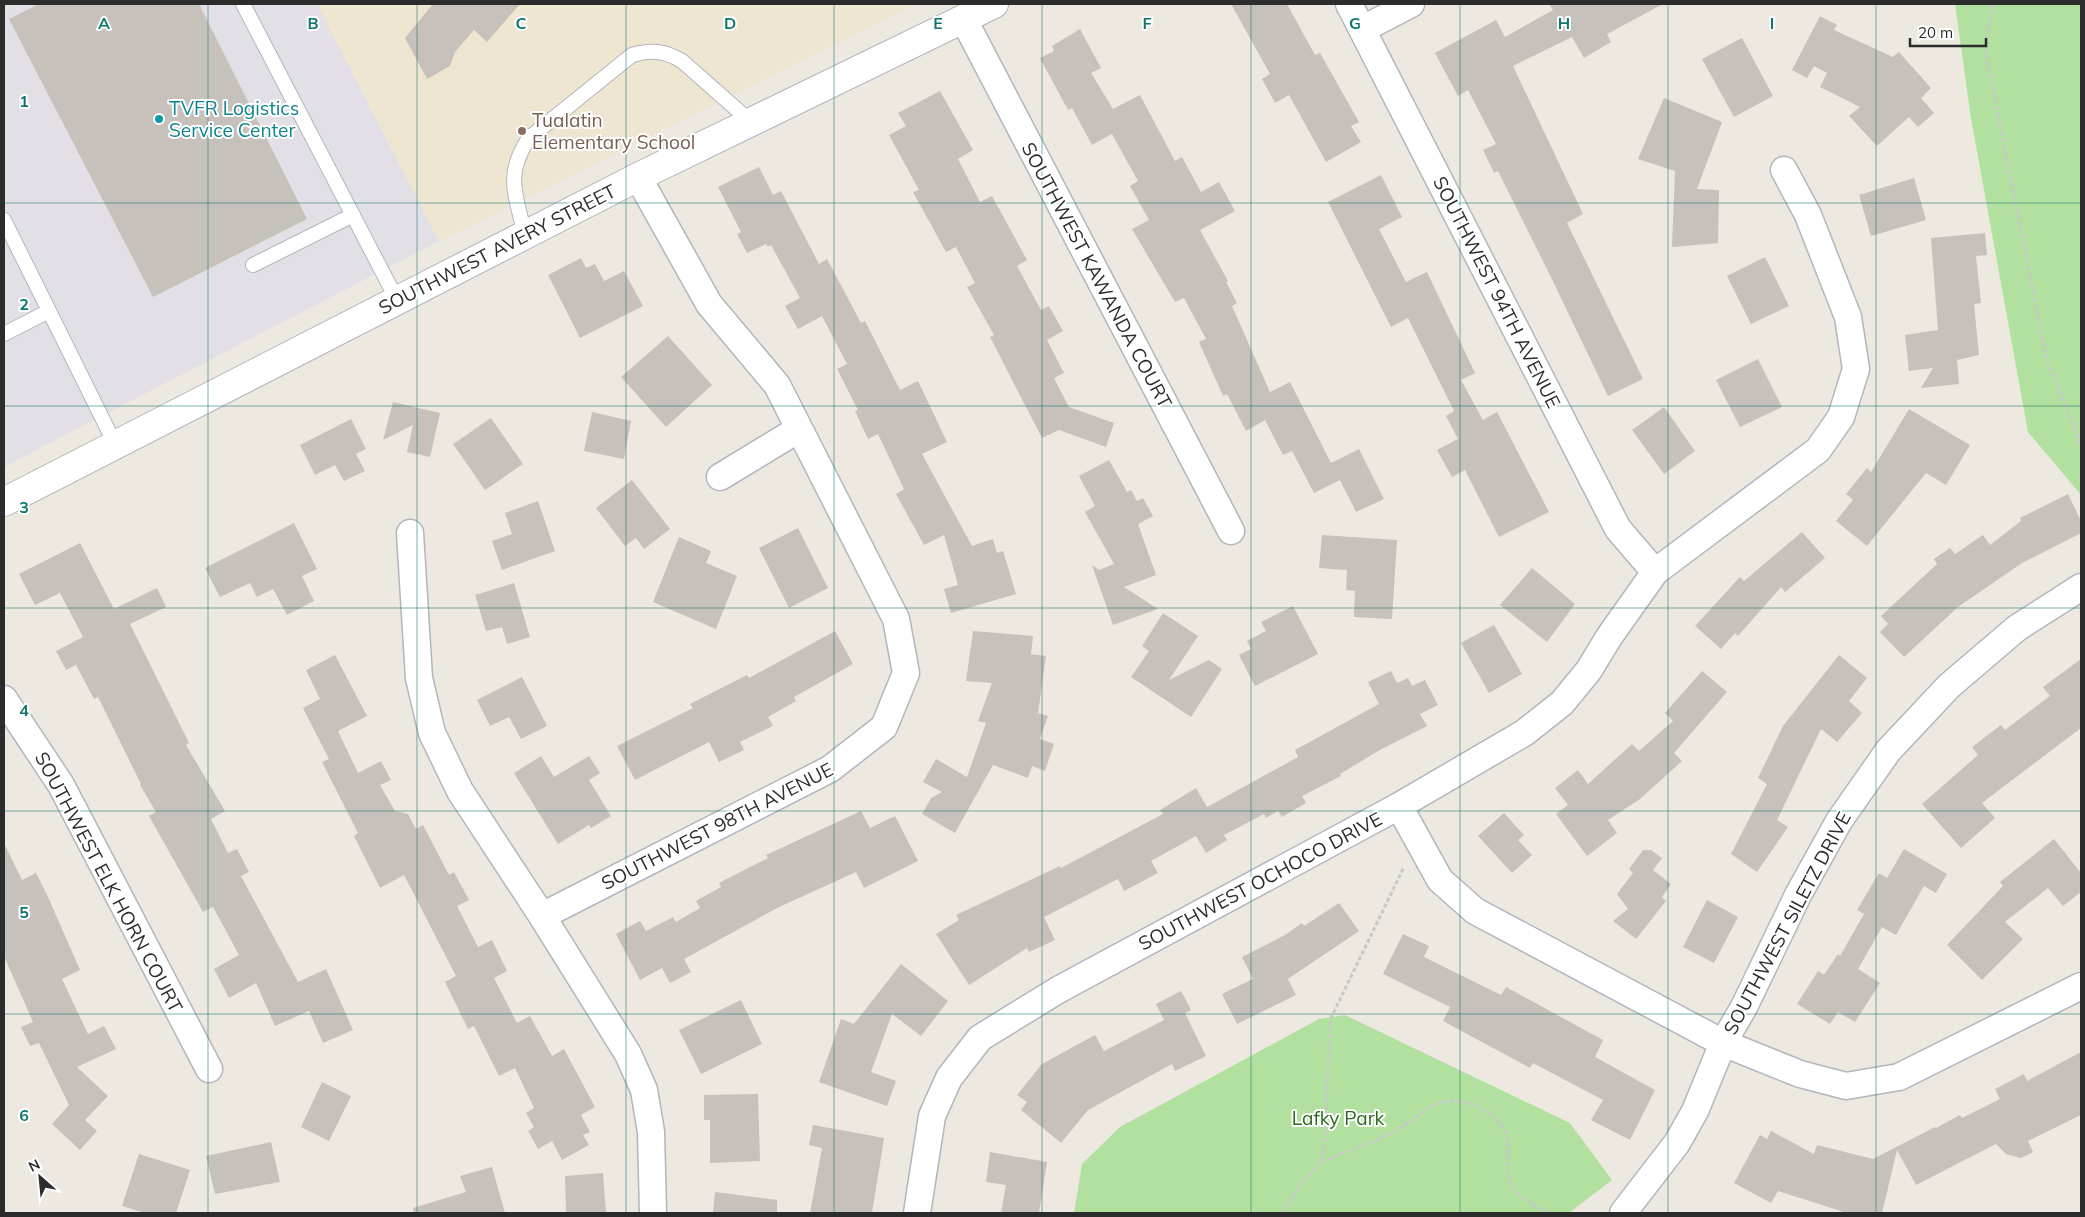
<svg xmlns="http://www.w3.org/2000/svg" width="2085" height="1217" font-family="Mulish,sans-serif">
<style>
.industrial{fill:#e2e0e6}
.education{fill:#eee6d0}
.green{fill:#b2e19f}
.building{fill:#c6c2bb}
.lines{fill:none;stroke-linecap:round;stroke-linejoin:round}
.lane-casing{stroke:#b3b5bf;stroke-width:16}
.street-casing{stroke:#b3b5bf;stroke-width:29}
.secondary-casing{stroke:#b3b5bf;stroke-width:30}
.path{stroke:#c8c8c8;stroke-width:3;stroke-dasharray:4 2.5;stroke-linecap:butt}
.lane{stroke:#fff;stroke-width:14}
.street{stroke:#fff;stroke-width:26}
.secondary{stroke:#fff;stroke-width:28}
.grid{fill:none;stroke:#0f766e;stroke-width:1;stroke-opacity:0.55}
.culture-dot{fill:#0f9aa8;stroke:#fff;stroke-width:2}
.education-dot{fill:#8d6e63;stroke:#fff;stroke-width:2}
.labels{text-anchor:middle;stroke-width:4;stroke-linejoin:round;paint-order:stroke}
.culture-label{font-size:19px;fill:#0d838f;stroke:#fff;text-anchor:start}
.education-label{font-size:19px;fill:#785e54;stroke:#fff;text-anchor:start}
.street-label{font-size:19px;fill:#2c2c2c;stroke:#fff}
.park-label{font-size:19px;fill:#29681e;stroke:#fff}
.grid-label{font-size:16px;text-anchor:middle;font-weight:bold;fill:#0f766e;stroke:#fff;stroke-width:4;stroke-linejoin:round;paint-order:stroke}
</style>
<rect width="100%" height="100%" fill="#ede8e0"/>
<path class="industrial" d="M4 4H317L439 241 4 467Z"/>
<path class="education" d="M317 4H916L439 241Z"/>
<path class="green" d="M1955 4H2081V495L2028 432 1971 118Z
M1345 1015 1570 1123 1612 1180 1569 1213H1074L1082 1164 1120 1127 1319 1019Z"/>
<path class="building" d="M39 4H199L307 219 153 297 9 19Z
M433 4H520L487 42 474 30 455 52 450 66 427 79 405 38Z
M1231 4H1287L1315 55 1320 53 1359 122 1351 126 1361 142 1326 162 1289 95 1275 103 1262 79 1270 74Z
M1549 4H1663L1607 34 1611 42 1584 58 1572 37 1513 66 1583 214 1567 223 1643 379 1608 396 1548 271 1498 171 1494 173 1483 150 1496 144 1468 90 1458 96 1435 53 1496 20 1505 37 1553 10Z
M1820 16 1837 25 1834 30 1893 57 1899 52 1931 88 1921 98 1934 113 1918 127 1909 117 1877 146 1849 116 1860 107 1820 87 1827 73 1814 66 1807 78 1792 70Z
M1080 29 1101 68 1091 73 1113 109 1140 95 1175 161 1182 157 1201 192 1219 182 1235 211 1200 230 1228 281 1226 282 1237 303 1232 306 1270 392 1290 382 1331 463 1359 449 1384 499 1356 512 1340 480 1314 493 1292 451 1283 455 1265 420 1246 431 1227 394 1223 396 1199 342 1206 339 1184 298 1175 302 1132 229 1149 220 1130 186 1138 181 1112 134 1092 145 1072 108 1068 110 1040 58 1054 51 1052 46Z
M1742 38 1773 96 1734 117 1702 59Z
M940 91 973 150 958 159 980 202 992 196 1027 260 1017 266 1041 310 1049 306 1063 331 1047 340 1064 373 1054 378 1069 407 1114 423 1106 447 1059 430 1042 438 990 337 994 335 967 287 975 283 956 247 946 252 913 192 919 190 889 135 906 126 898 113Z
M1664 98 1722 122 1697 189 1719 190 1718 243 1672 247 1675 171 1638 159Z
M759 167 773 195 781 191 819 264 827 259 861 323 865 321 900 390 918 381 947 442 922 454 972 546 993 539 997 553 1003 551 1016 594 951 613 944 589 958 585 944 535 924 545 896 494 904 489 878 434 868 439 855 411 858 410 837 369 847 364 822 316 798 329 785 306 800 298 771 245 768 247 766 244 747 253 737 234 741 232 718 187Z
M1381 175 1402 217 1379 229 1406 282 1427 272 1475 373 1461 380 1483 420 1497 412 1549 512 1499 537 1465 470 1452 477 1437 450 1458 439 1446 416 1454 411 1408 318 1391 327 1328 202Z
M1914 178 1926 220 1871 236 1859 195Z
M1985 233 1987 255 1976 256 1981 303 1974 304 1979 355 1957 360 1959 384 1921 388 1933 368 1909 371 1905 335 1938 330 1931 238Z
M1765 257 1789 306 1751 324 1727 276Z
M581 258 586 268 595 264 604 281 624 271 643 306 580 338 548 275Z
M668 336 712 385 666 427 621 377Z
M1758 359 1782 407 1740 427 1716 380Z
M393 402 440 413 430 457 407 452 413 425 383 440Z
M1664 407 1695 451 1664 474 1632 430Z
M1909 409 1970 445 1946 485 1926 473 1867 546 1836 521 1853 500 1846 494 1867 468 1871 472Z
M592 412 631 421 624 459 584 451Z
M491 418 523 464 485 490 453 444Z
M351 419 366 449 356 454 365 471 344 481 335 465 315 475 300 445Z
M1109 460 1127 492 1131 490 1137 501 1143 498 1153 516 1138 524 1156 575 1124 587 1158 609 1113 625 1092 565 1099 570 1114 564 1085 512 1095 506 1079 476Z
M632 480 670 529 644 549 636 538 625 546 596 508Z
M2068 494 2081 521V533L2022 563 1958 607 1904 657 1880 632 1888 624 1881 616 1937 564 1934 559 1950 548 1955 554 1983 535 1990 545 2021 521 2020 518Z
M538 501 555 551 502 570 492 541 512 534 505 513Z
M294 523 317 569 302 576 314 601 287 615 273 589 257 597 250 583 220 597 205 568Z
M798 528 828 588 789 608 759 548Z
M1802 532 1825 558 1785 592 1781 587 1738 636 1735 633 1721 649 1695 626 1740 577 1744 581Z
M1322 535 1397 540 1392 619 1354 617 1355 591 1346 590 1347 570 1319 568Z
M679 537 711 551 706 563 737 576 716 629 653 602Z
M80 543 114 609 157 588 166 607 130 624 189 743 186 745 225 811 211 819 228 853 237 849 249 872 241 876 298 982 326 969 353 1030 323 1043 309 1011 275 1026 256 983 229 998 214 969 239 955 213 907 203 912 149 816 156 812 140 785 141 784 98 697 94 699 76 665 66 670 56 651 83 637 60 593 35 605 19 574Z
M1532 568 1575 604 1547 642 1500 605Z
M514 583 530 637 507 644 502 627 486 631 475 595Z
M1293 606 1318 654 1255 686 1239 655 1251 649 1247 641 1266 631 1261 622Z
M1163 613 1198 636 1169 680 1209 660 1222 669 1191 717 1131 677 1149 651 1142 646Z
M1494 625 1522 674 1489 693 1461 643Z
M835 631 853 664 794 697 796 701 768 717 773 726 740 742 744 750 719 762 709 742 635 780 617 746 693 708 690 704 747 675 749 678Z
M973 631 1033 636 1031 654 1046 656 1038 713 1048 716 1040 739 1054 744 1045 771 1032 766 1028 778 993 765 955 833 922 814 931 798 942 792 923 782 936 759 967 777 986 723 978 721 992 683 966 681Z
M335 655 367 716 338 731 358 773 381 761 391 780 380 785 395 811 408 814 416 829 423 825 449 875 454 872 469 900 457 906 478 947 492 940 507 971 494 978 517 1023 530 1016 552 1056 564 1049 595 1107 581 1115 590 1132 583 1135 589 1145 562 1160 552 1141 538 1149 528 1131 534 1127 526 1113 534 1108 515 1068 499 1076 474 1026 468 1029 445 982 456 976 404 875 380 888 354 836 358 833 322 762 329 759 303 708 320 699 306 670Z
M1839 655 1867 678 1849 701 1862 713 1837 742 1821 729 1777 820 1788 827 1757 872 1731 854 1767 784 1758 778 1783 726Z
M2081 659V728L1982 803 1995 818 1961 848 1922 804 1978 755 1972 747 2001 725 2005 730 2050 696 2043 687Z
M1391 671 1397 683 1408 678 1412 686 1425 680 1438 705 1420 714 1427 726 1378 751 1340 774 1341 776 1302 796 1306 803 1282 817 1278 811 1266 818 1264 814 1224 835 1227 840 1206 853 1196 836 1151 861 1158 873 1124 891 1118 879 1044 917 1055 940 1029 952 1027 948 969 985 936 934 959 920 956 915 1060 866 1061 868 1163 814 1160 810 1196 788 1207 807 1298 757 1295 750 1379 704 1368 682Z
M1702 671 1727 692 1674 753 1682 761 1640 799 1608 820 1617 833 1587 856 1556 814 1568 805 1555 788 1578 770 1588 784 1632 744 1639 751 1673 721 1665 713Z
M522 677 547 726 521 739 509 717 490 726 477 700Z
M541 756 554 777 589 756 600 773 589 780 611 816 591 828 589 825 558 844 514 773Z
M861 811 870 828 895 816 918 861 864 888 856 872 777 908 684 959 691 972 670 983 662 968 640 980 616 934 640 921 646 931 673 917 676 922 700 908 696 901 721 887 719 883 768 858 766 855Z
M1504 813 1524 835 1518 840 1532 855 1512 873 1478 836Z
M2054 839 2081 873V892L2063 906 2048 888 2005 922 2023 939 1982 980 1947 945 2003 886 2000 882Z
M4 843 22 880 36 873 48 897 80 970 62 979 88 1034 104 1026 116 1049 77 1067 108 1096 85 1120 97 1131 80 1150 52 1124 69 1105 39 1043 30 1046 21 1027 33 1022 4 956Z
M1904 849 1947 874 1936 893 1924 886 1896 935 1882 927 1858 969 1880 983 1855 1022 1838 1012 1830 1024 1797 1004 1818 971 1824 975 1838 954 1840 956 1864 914 1857 910 1879 873 1887 878Z
M1643 850H1651L1662 858 1653 870 1671 884 1662 897 1666 901 1636 939 1613 921 1628 909 1617 894 1633 873 1629 869Z
M1707 900 1738 917 1714 963 1683 947Z
M1339 903 1359 931 1288 979 1296 995 1237 1024 1222 994 1253 979 1242 957 1285 935 1302 923 1304 926Z
M1403 934 1429 946 1424 957 1501 995 1506 987 1603 1040 1595 1057 1655 1090 1630 1140 1591 1120 1603 1100 1533 1063 1530 1068 1443 1021 1450 1007 1383 974Z
M901 964 948 1001 921 1036 892 1014 871 1072 896 1081 887 1106 819 1082 841 1019 854 1024Z
M1181 991 1191 1010 1185 1013 1206 1056 1175 1071 1172 1064 1088 1110 1061 1143 1021 1110 1027 1102 1017 1095 1042 1064 1095 1035 1104 1051 1164 1020 1156 1004Z
M741 1000 762 1044 701 1074 679 1030Z
M2081 1052V1115L2028 1141 2033 1152 2021 1158 2006 1154 1996 1144 1916 1185 1897 1150 1882 1213H1847L1778 1191 1771 1203 1734 1183 1760 1135 1767 1139 1771 1131 1814 1154 1817 1145 1873 1159 1935 1127 1936 1128 1960 1115 1962 1118 2000 1099 1995 1089 2024 1074 2027 1081Z
M322 1082 351 1096 329 1141 301 1127Z
M758 1094 760 1161 710 1163V1120H704V1095Z
M813 1125 884 1138 872 1213H810L822 1148 809 1145Z
M271 1142 280 1182 215 1194 206 1156Z
M990 1152 1047 1162 1039 1213H1001L1006 1185 986 1182Z
M139 1154 190 1170 176 1213H145L122 1206Z
M492 1167 505 1213H414L413 1208 466 1192 460 1176Z
M603 1173 606 1213H566L565 1176Z
M715 1192 777 1200V1213H713Z"/>
<g class="lines">
<defs>
<path id="lane" d="M243 4 397 300
M4 220 115 444
M525 235C516 195 504 175 529 138L632 55C651 49 665 51 682 61L751 122
M253 265 353 215
M4 334 49 311"/>
<path id="street" d="M1349 4 1618 529 1655 572
M964 20 1231 531
M1363 29 1411 4
M720 477 799 429
M410 533 419 678 432 733 460 791 542 916 628 1054 644 1090 651 1132 653 1213
M4 699 61 785 209 1069
M1399 806 1440 880 1475 911 1723 1043 1800 1074 1846 1086 1899 1077 2081 986
M542 916 830 769 884 727 906 673 896 619 777 385 709 304 638 177
M917 1213 932 1116 949 1078 980 1038 1058 990 1399 806 1524 733 1562 703 1589 670 1609 637 1655 572 1818 450 1841 417 1856 369 1848 317 1808 215 1784 170
M1623 1213 1677 1143 1695 1111 1723 1043 1744 1007 1798 895 1839 821 1888 751 1949 686 2017 628 2081 587"/>
<path id="secondary" d="M4 502 638 177 994 4"/>
</defs>
<use href="#lane" class="lane-casing"/>
<use href="#street" class="street-casing"/>
<use href="#secondary" class="secondary-casing"/>
<path class="path" d="M1993 4 1985 49 2047 361 2081 444
M1322 1162C1350 1149 1382 1141 1408 1123 1420 1115 1433 1102 1448 1101 1471 1099 1502 1114 1507 1138 1510 1149 1507 1158 1508 1168 1508 1195 1528 1201 1548 1213
M1283 1213 1299 1186 1321 1162 1325 1141 1330 1020 1404 867"/>
<use href="#lane" class="lane"/>
<use href="#street" class="street"/>
<use href="#secondary" class="secondary"/>
</g>
<path class="grid" d="M208 4V1213M417 4V1213M626 4V1213M834 4V1213M1042 4V1213M1251 4V1213M1460 4V1213M1668 4V1213M1876 4V1213M4 203H2081M4 406H2081M4 608H2081M4 811H2081M4 1014H2081"/>
<circle class="culture-dot" cx="159" cy="119" r="5"/>
<circle class="education-dot" cx="522" cy="131" r="5"/>
<g class="labels">
<g class="culture-label">
<text x="169" y="115">TVFR Logistics<tspan x="169" dy="22">Service Center</tspan></text>
</g>
<g class="education-label">
<text x="532" y="127">Tualatin<tspan x="532" dy="22">Elementary School</tspan></text>
</g>
<g class="street-label">
<text transform="translate(497 249) rotate(-27)" y="7">SOUTHWEST AVERY STREET</text>
<text transform="translate(1097 275) rotate(62)" y="7">SOUTHWEST KAWANDA COURT</text>
<text transform="translate(1497 292) rotate(63)" y="7">SOUTHWEST 94TH AVENUE</text>
<text transform="translate(717 826) rotate(-27)" y="7">SOUTHWEST 98TH AVENUE</text>
<text transform="translate(1260 881) rotate(-28)" y="7">SOUTHWEST OCHOCO DRIVE</text>
<text transform="translate(109 882) rotate(62)" y="7">SOUTHWEST ELK HORN COURT</text>
<text transform="translate(1787 923) rotate(-62)" y="7">SOUTHWEST SILETZ DRIVE</text>
</g>
<g class="park-label">
<text x="1338" y="1125">Lafky Park</text>
</g>
</g>
<g class="grid-label">
<text x="104" y="29">A</text>
<text x="313" y="29">B</text>
<text x="521" y="29">C</text>
<text x="730" y="29">D</text>
<text x="938" y="29">E</text>
<text x="1147" y="29">F</text>
<text x="1355" y="29">G</text>
<text x="1564" y="29">H</text>
<text x="1772" y="29">I</text>
<text x="24" y="107">1</text>
<text x="24" y="310">2</text>
<text x="24" y="513">3</text>
<text x="24" y="716">4</text>
<text x="24" y="918">5</text>
<text x="24" y="1121">6</text>
</g>
<rect width="2085" height="1217" fill="none" stroke="#2c2c2c" stroke-width="10"/>
<g transform="translate(40 1177) rotate(333)" stroke="#ffffff" stroke-width="4" paint-order="stroke">
<path d="M0-4L9 19L0 12L-9 19Z" fill="#2c2c2c"/>
<text y="-8" font-size="14" font-weight="bold" text-anchor="middle" fill="#2c2c2c">N</text>
</g>
<path d="M1910 38v8h76v-8" fill="none" stroke="#2c2c2c" stroke-width="2.5"/>
<text x="1918" y="38" font-size="15" fill="#2c2c2c" stroke="#ffffff" stroke-width="4" paint-order="stroke">20 m</text>
</svg>
